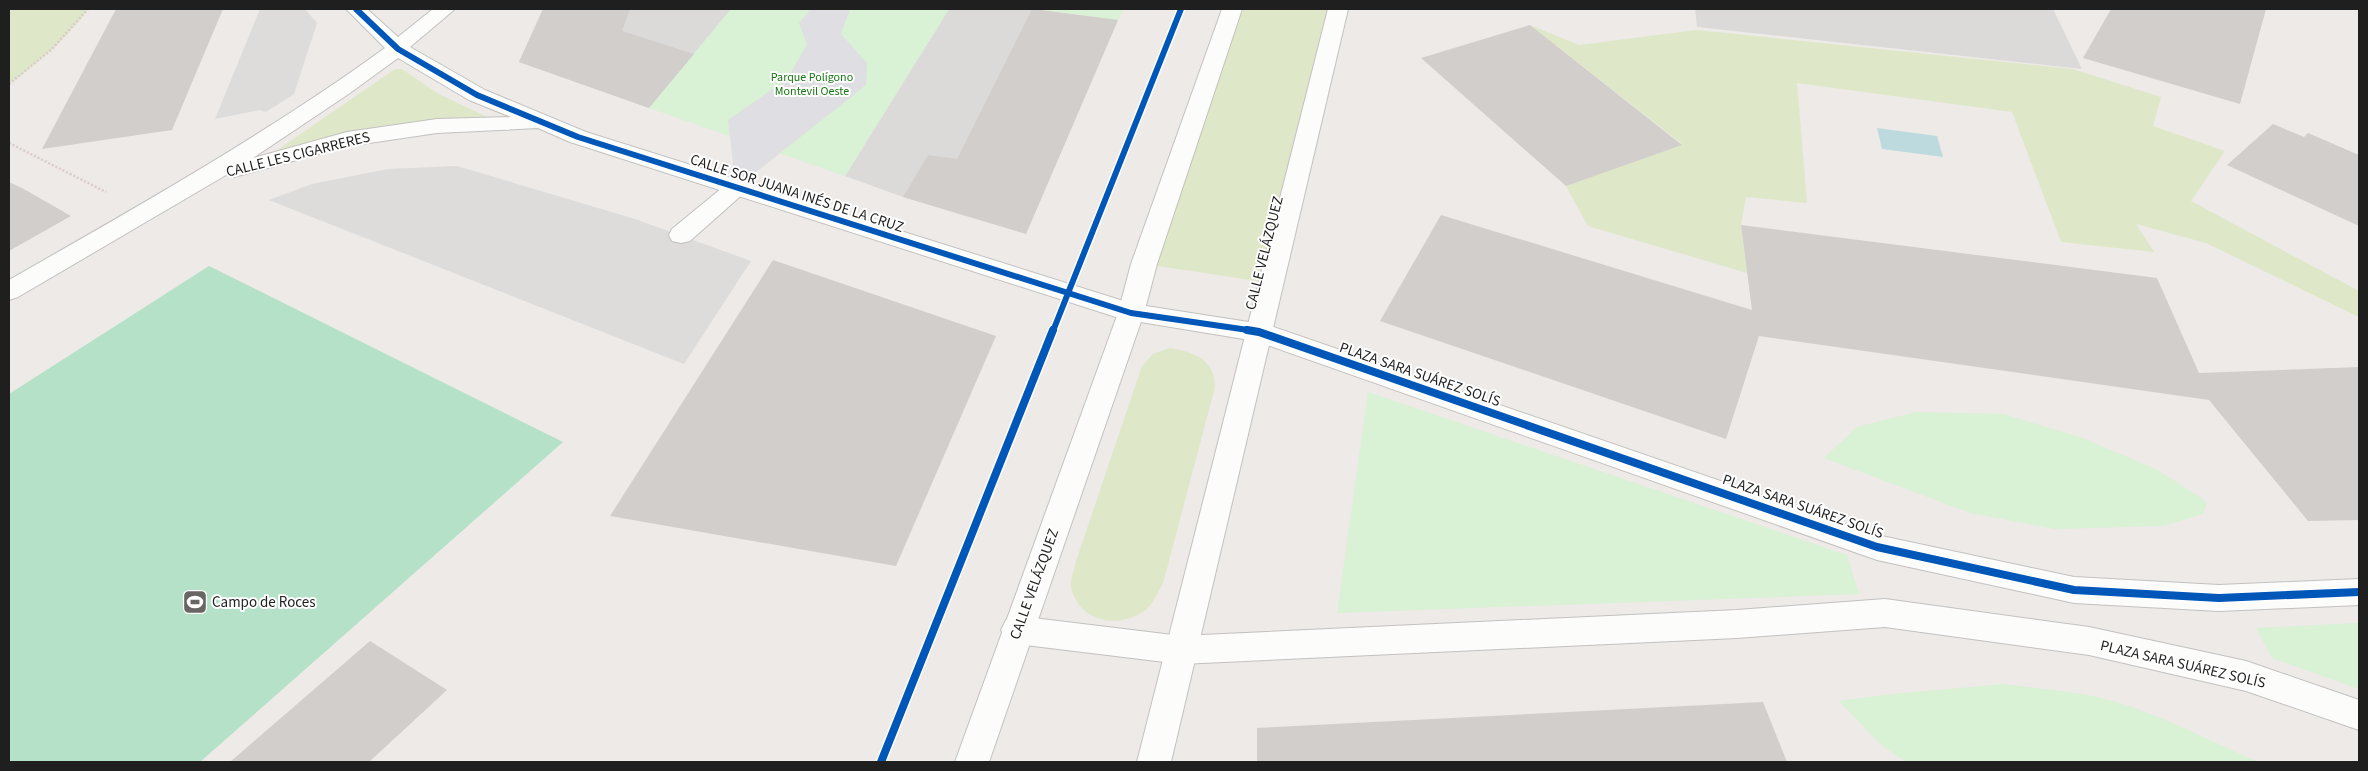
<svg xmlns="http://www.w3.org/2000/svg" width="2368" height="771" font-family="'Source Sans 3',sans-serif">
<style>
.residential{fill:#dcdad9}
.grass{fill:#dee8c8}
.park{fill:#d9f1d4}
.pitch{fill:#b5e1c8}
.parking{fill:#dddcdb}
.plaza{fill:#dfdee2}
.water{fill:#bddbde}
.building{fill:#d2cecc}
.lines{fill:none;stroke-linecap:round;stroke-linejoin:round}
.service-casing{stroke:#c3c1c0;stroke-width:2}
.minor-casing{stroke:#c3c1c0;stroke-width:2}
.tertiary-casing{stroke:#c3c1c0;stroke-width:2}
.path{stroke:#dacbcb;stroke-width:2.5;stroke-dasharray:2 2;stroke-linecap:butt}
.service{fill:#fcfcfb;fill-rule:evenodd}
.minor{fill:#fcfcfb;fill-rule:evenodd}
.tertiary{fill:#fcfcfb;fill-rule:evenodd}
.cycleway-far1-casing{stroke:#fff;stroke-width:9}
.cycleway-casing{stroke:#fff;stroke-width:11}
.cycleway-far1{stroke:#0057b8;stroke-width:6}
.cycleway{stroke:#0057b8;stroke-width:8}
.labels{text-anchor:middle;stroke-width:4;stroke-linejoin:round;paint-order:stroke}
.far-park-label{font-size:12px;fill:#177712;stroke:#fff}
.street-label{font-size:15px;fill:#1f1f1f;stroke:#fff}
.poi-label{font-size:15px;fill:#1f1f1f;stroke:#fff;text-anchor:start}
</style>
<rect width="100%" height="100%" fill="#edeae7"/>
<path class="residential" d="M543 9H731L649 108 519 62Z
M949 9H1034L1118 20 1026 234 903 197 845 176Z
M1695 9H2053L2082 69 1697 27Z"/>
<path class="grass" d="M9 9H88C66 40 40 61 9 84Z
M1232 9H1338L1271 283 1144 264Z
M1530 25 1579 45 1697 30 2073 69 2161 97 2153 126 2225 151 2191 201 2359 291V317L2206 243 2136 224 2154 252 2061 242 2012 112 1797 83 1807 203 1746 197 1741 225 1747 273 1588 226 1566 186 1682 144Z
M395 69H402L437 93 487 117 492 122C417 118 349 132 276 151Z
M1170 348C1193 352 1215 359 1215 387L1164 580C1158 592 1154 604 1143 612 1120 627 1087 623 1075 598 1073 594 1070 588 1071 584 1071 576 1075 568 1076 561L1142 366 1153 354Z"/>
<path class="park" d="M731 9H949L845 176 649 108Z
M1034 9H1124L1118 20Z
M1368 392 1847 555 1859 594 1337 613Z
M1916 412 2003 414 2080 437 2156 469 2207 502 2203 514 2163 526 2055 529 1970 513 1824 458 1857 427Z
M2359 623V689L2272 658 2256 628Z
M2005 684C2046 690 2089 692 2129 706 2173 721 2215 743 2258 762H1906L1881 745 1839 701 1892 694Z"/>
<path class="pitch" d="M209 266 563 442 200 762H9V394Z"/>
<path class="parking" d="M260 9H305L317 23 294 94 266 112 260 110 215 119Z
M457 166 635 219 751 261 684 364 269 200 312 184 388 169Z"/>
<path class="plaza" d="M811 9H850L841 34 867 63 866 85 736 188 728 120 787 79 807 45 799 23Z"/>
<path class="water" d="M1877 128 1937 136 1943 157 1882 149Z"/>
<path class="building" d="M116 9H223L172 130 42 149Z
M543 9H630L622 31 694 54 649 108 519 62Z
M1032 9 1118 20 1026 234 903 197 928 155 957 159Z
M2111 9H2266L2240 104 2083 58Z
M1530 25 1682 145 1566 186 1421 58Z
M2273 124 2304 137 2308 133 2359 155V226L2227 165Z
M9 182 22 188 71 216 9 251Z
M1441 215 1752 310 1741 225 2157 278 2199 373 2359 367V520L2308 521 2209 400 1759 336 1726 439 1380 321Z
M773 260 996 336 896 566 610 516Z
M370 641 447 690 369 762H230Z
M1763 702 1787 762H1257V728Z"/>
<g class="lines">
<defs>
<path id="service" d="M736 181 744 183 748 188 744 193 690 241 681 243 672 241 669 235 672 229 728 183Z"/>
<path id="minor" d="M346 9H367L398 37 433 9H455L410 47 485 90 586 132 1133 304 1268 325 1877 535 2074 577 2219 585 2359 579V605L2219 611 2074 603 1877 560 1256 341 1122 319 570 142 538 128 437 133 349 146 234 177 226 175 18 297 9 300V280C137 207 265 135 385 48ZM398 58 469 100 511 117 437 119 347 132 253 158 350 93Z
M1885 599 2089 627 2246 661 2359 700V730L2246 691 2089 655 1885 627 1737 638 1181 664 1017 644 1006 640 1001 630 1006 620 1017 616 1181 636 1737 610Z"/>
<path id="tertiary" d="M1222 9H1242L1157 264 1144 313 989 762H955L1118 313 1131 264Z
M1328 9H1348L1171 762H1137Z"/>
</defs>
<use href="#service" class="service-casing"/>
<use href="#minor" class="minor-casing"/>
<use href="#tertiary" class="tertiary-casing"/>
<path class="path" d="M9 84 52 49 88 9
M9 143 106 192"/>
<use href="#service" class="service"/>
<use href="#minor" class="minor"/>
<use href="#tertiary" class="tertiary"/>
<defs>
<path id="cycleway-far1" d="M356 9 398 49 477 95 578 137 1131 313 1255 331
M1053 331 1181 9"/>
<path id="cycleway" d="M1247 330 1259 332 1877 547 2074 590 2219 598 2359 592
M881 762 1053 330"/>
</defs>
<use href="#cycleway-far1" class="cycleway-far1-casing"/>
<use href="#cycleway" class="cycleway-casing"/>
<use href="#cycleway-far1" class="cycleway-far1"/>
<use href="#cycleway" class="cycleway"/>
</g>
<defs>
<symbol id="stadium-square" viewBox="-11 -11 22 22"><rect x="-9" y="-9" width="18" height="18" rx="4" fill="#676665" stroke="#fff"/><path d="M0-5a6.5 5 0 1 0 0 10a6.5 5 0 1 0 0-10ZM-3.5-1.8h7v3.6h-7Z" fill="#fff"/></symbol>
</defs>
<g fill-rule="evenodd">
<use href="#stadium-square" x="181" y="588" width="28" height="28"/>
</g>
<g class="labels">
<g class="far-park-label">
<text x="812" y="81">Parque Polígono<tspan x="812" dy="14">Montevil Oeste</tspan></text>
</g>
<g class="street-label">
<text transform="translate(298 154) rotate(-14)" y="5">CALLE LES CIGARRERES</text>
<text transform="translate(797 193) rotate(18)" y="5">CALLE SOR JUANA INÉS DE LA CRUZ</text>
<text transform="translate(1264 253) rotate(-76)" y="5">CALLE VELÁZQUEZ</text>
<text transform="translate(1420 374) rotate(19)" y="5">PLAZA SARA SUÁREZ SOLÍS</text>
<text transform="translate(1803 506) rotate(19)" y="5">PLAZA SARA SUÁREZ SOLÍS</text>
<text transform="translate(1034 584) rotate(-70)" y="5">CALLE VELÁZQUEZ</text>
<text transform="translate(2183 664) rotate(13)" y="5">PLAZA SARA SUÁREZ SOLÍS</text>
</g>
<g class="poi-label">
<text x="212" y="607">Campo de Roces</text>
</g>
</g>
<rect width="2368" height="771" fill="none" stroke="#1f1f1f" stroke-width="20"/>
</svg>
